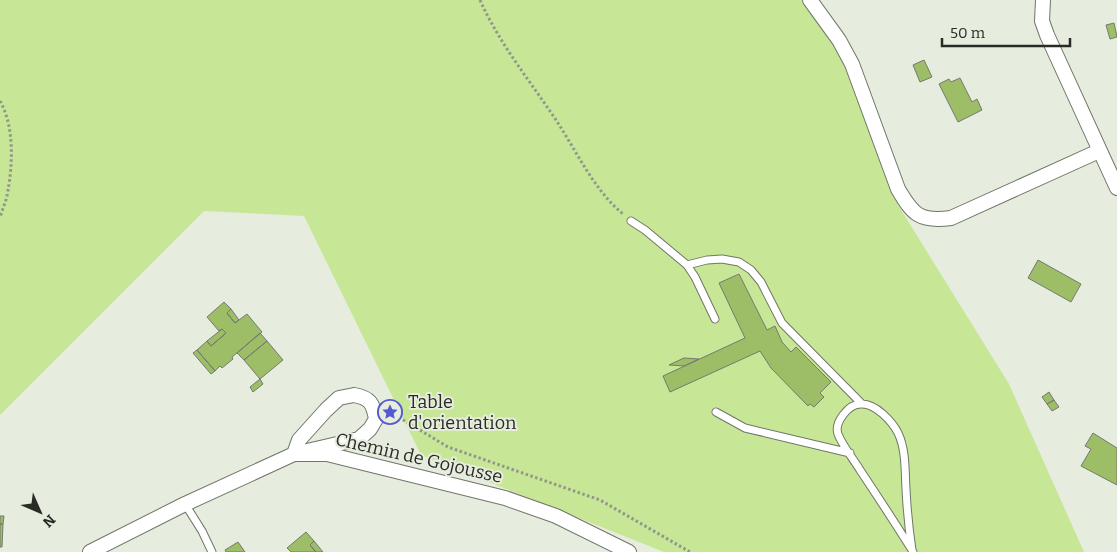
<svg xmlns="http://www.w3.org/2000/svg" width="1117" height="552" font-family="Bitter,serif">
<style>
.green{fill:#c7e796}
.building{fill:#9dbe67;stroke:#747a6e}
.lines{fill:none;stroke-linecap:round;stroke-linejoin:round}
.lane-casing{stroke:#70766a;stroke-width:9}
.street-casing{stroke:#70766a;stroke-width:16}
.path{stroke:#92978d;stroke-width:3;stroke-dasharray:2.5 2.5;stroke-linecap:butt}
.lane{stroke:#fff;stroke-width:7}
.street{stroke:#fff;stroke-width:14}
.labels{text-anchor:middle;stroke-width:4;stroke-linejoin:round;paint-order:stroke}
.poi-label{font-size:18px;fill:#292b26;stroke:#e6ecde;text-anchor:start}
.street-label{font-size:18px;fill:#292b26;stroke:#e6ecde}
</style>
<rect width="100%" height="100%" fill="#e6ecde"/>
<path class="green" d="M0 0H808L839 40 898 205 1009 384 1084 552H664L421 455 304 216 204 211 0 415Z"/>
<path class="building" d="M1114 23 1117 37 1110 39 1106 25Z
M924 60 932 77 920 82 913 65Z
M960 78 972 102 977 99 982 110 958 122 939 84 949 79 951 82Z
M1038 260 1081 284 1071 302 1028 278Z
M739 274 767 330 775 326 782 342 791 352 796 347 831 382 820 393 824 397 814 407 810 404 808 406 771 368 760 351 670 392 663 376 745 338 719 283Z
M224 302 231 309 227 313 235 323 247 314 262 332 232 357 233 359 222 368 220 366 215 371 197 350 207 341 211 346 226 333 222 329 219 331 207 317Z
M231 309 239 320 235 323 227 313Z
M222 329 226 333 211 346 207 341Z
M260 333 267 341 244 360 237 353Z
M267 341 283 360 260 379 244 360Z
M197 350 215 371 211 374 193 353Z
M684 358 699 359 684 366 669 365Z
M260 379 263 384 253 392 250 387Z
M1049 392 1054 400 1047 404 1042 397Z
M1054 400 1059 407 1052 411 1047 404Z
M1093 433 1117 448V485L1081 466 1091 449 1085 446Z
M0 516H4L3 524H0Z
M0 524H3L2 547H0Z
M306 532 314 541 310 545 316 552H291L287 548Z
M314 541 323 552H316L310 545Z
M238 542 245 552H226L225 550Z"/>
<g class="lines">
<defs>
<path id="lane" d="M631 221 645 230 687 265 695 277 715 319
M687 265 707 260 722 259 739 262 751 270 761 282 782 323 861 403
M716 412 745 428 850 453
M185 504 202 531 212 552
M912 550C909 530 907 510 906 489 905 472 906 449 898 433 892 421 875 403 861 404 848 404 834 423 838 434 842 445 854 460 860 470 878 497 895 523 912 550L913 552"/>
<path id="street" d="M810 0 839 40 852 64 898 189C913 215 920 222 951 218L1099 151
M1043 0 1042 21 1047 35 1117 188
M354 395C370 398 373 403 376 419L370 429 359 439 294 454 299 440 326 410 339 398Z
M90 552 185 504 294 454H327L505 498 556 516 629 552"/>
</defs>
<use href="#lane" class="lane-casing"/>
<use href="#street" class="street-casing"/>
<path class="path" d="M480 0C499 43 530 81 556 120 577 152 594 190 623 214
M0 101C14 125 13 163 8 190 7 199 3 208 0 217
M390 412 448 447 600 500 690 552"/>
<use href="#lane" class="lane"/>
<use href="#street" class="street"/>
</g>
<defs>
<symbol id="sight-ring" viewBox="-11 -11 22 22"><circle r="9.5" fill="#e6ecde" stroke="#565ad1" stroke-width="1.5"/><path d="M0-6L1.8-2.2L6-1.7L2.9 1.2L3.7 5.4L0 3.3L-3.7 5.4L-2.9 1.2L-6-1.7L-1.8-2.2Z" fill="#565ad1"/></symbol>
</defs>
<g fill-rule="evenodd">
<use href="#sight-ring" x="376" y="398" width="28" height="28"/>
</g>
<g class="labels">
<g class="poi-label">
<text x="408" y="408">Table<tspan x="408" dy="21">d'orientation</tspan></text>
</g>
<g class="street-label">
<text transform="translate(419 458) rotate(13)" y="6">Chemin de Gojousse</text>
</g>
</g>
<g transform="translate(40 512) rotate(135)" stroke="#e6ecde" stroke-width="4" paint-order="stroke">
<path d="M0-4L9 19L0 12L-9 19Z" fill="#292b26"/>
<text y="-8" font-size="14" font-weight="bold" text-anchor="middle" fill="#292b26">N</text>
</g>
<path d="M942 38v8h128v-8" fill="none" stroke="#292b26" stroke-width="2.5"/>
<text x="950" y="38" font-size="15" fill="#292b26" stroke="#e6ecde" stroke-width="4" paint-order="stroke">50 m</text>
</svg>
